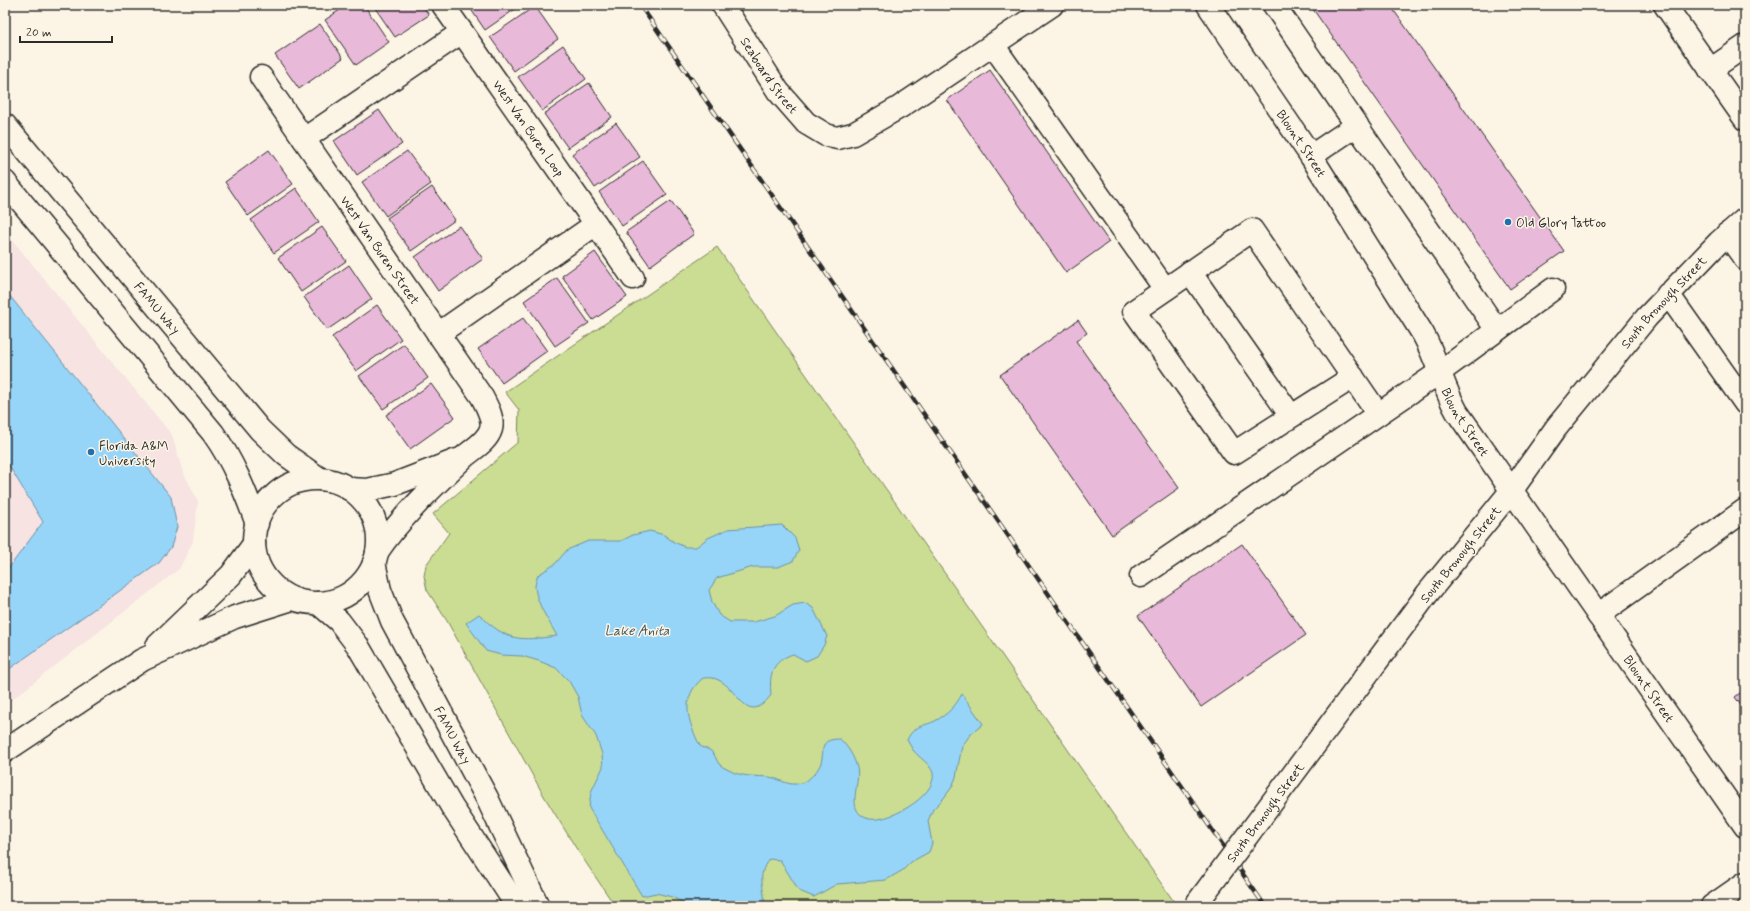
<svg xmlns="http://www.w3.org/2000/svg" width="1750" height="911" font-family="Mynerve,sans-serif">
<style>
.built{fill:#f6e3e2}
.green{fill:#cadd92;stroke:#7a845e}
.water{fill:#97d5f8;stroke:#6c91a6}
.building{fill:#e9b9da;stroke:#2b2b2b}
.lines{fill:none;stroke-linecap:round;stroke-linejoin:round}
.minor-casing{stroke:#2b2b2b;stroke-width:25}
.major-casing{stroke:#2b2b2b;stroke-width:25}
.minor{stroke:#fcf5e5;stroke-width:22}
.major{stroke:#fcf5e5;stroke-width:22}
.rail-casing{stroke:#2b2b2b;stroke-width:4.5}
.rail{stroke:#fcf5e5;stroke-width:3;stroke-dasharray:9;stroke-linecap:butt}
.major-bridge-casing{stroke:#2b2b2b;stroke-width:25;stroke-linecap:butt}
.major-bridge{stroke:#fcf5e5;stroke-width:22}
.poi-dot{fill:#1f6fb2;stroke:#fcf5e5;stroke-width:1.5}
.labels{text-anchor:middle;stroke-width:3;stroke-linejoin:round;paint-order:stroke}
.street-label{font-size:13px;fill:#2b2b2b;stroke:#fcf5e5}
.poi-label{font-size:13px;fill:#2b2b2b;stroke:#fcf5e5;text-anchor:start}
.water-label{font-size:14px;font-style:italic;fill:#46565e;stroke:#fcf5e5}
</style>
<rect width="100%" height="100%" fill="#fcf5e5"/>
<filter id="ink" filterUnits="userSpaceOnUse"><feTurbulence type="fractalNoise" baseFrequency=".025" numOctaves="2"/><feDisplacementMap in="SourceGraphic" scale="8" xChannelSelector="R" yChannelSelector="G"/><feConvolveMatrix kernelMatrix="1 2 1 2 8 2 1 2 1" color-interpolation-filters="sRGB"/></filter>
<g filter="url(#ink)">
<path class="built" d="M5 231 172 435 182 470 198 501 193 541 179 569 5 705Z"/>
<path class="green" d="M717 247 1177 906H615L576 848 544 796 447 621 427 590 424 576 426 565 449 533 433 514 518 442 519 410 505 392Z"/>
<path class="water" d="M5 290 171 497 177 527 171 547 159 563 5 672V573L43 522 5 459Z
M782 525 795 538 799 550 793 561 778 567H753L717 578 709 590 712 602 719 615 730 622H754L775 616 793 605 805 603 813 608 827 636 824 645 817 656 806 661 793 654C772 661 769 674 771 695 746 729 738 686 716 679 712 677 707 678 703 678 679 698 688 721 700 746 703 748 708 749 711 751 715 754 716 760 719 764 723 768 731 771 735 773 747 777 757 776 769 777 778 778 786 785 796 784 807 783 817 773 821 763 825 749 818 739 840 739 848 747 854 756 857 768 861 784 845 809 866 818 884 826 938 796 933 773 930 763 919 758 913 750 911 747 909 743 907 740 914 725 922 727 935 721 948 714 955 707 962 694L983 724 970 735 962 746 956 777 952 787 943 799 933 809 928 821 932 843 929 852 911 862 903 870 886 880 837 884 814 897 799 891 780 860 769 859C755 878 766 886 764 906H690L672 897 656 893 642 896 589 808 591 792 603 767 602 754 596 736 582 715 578 697 569 681 556 668 539 661 522 656 501 655 486 651 466 623 479 614C507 642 519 641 557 636 549 621 537 605 535 587 535 583 537 578 538 575L555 564 567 550 588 541H621L633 535 650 531 664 535 674 542 685 547H696L708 538 728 529Z"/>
<path class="building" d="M347 5H364L389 42 356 65 325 20Z
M373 5H422L429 15 395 37Z
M468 5H521L485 30Z
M1310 5H1390L1564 251 1510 289Z
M535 6 558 39 514 71 490 37Z
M320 24 343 58 299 89 275 55Z
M563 45 586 79 542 111 518 77Z
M990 70 1109 242 1066 273 947 100Z
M589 83 612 117 568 148 544 114Z
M379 110 402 144 357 175 334 141Z
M616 123 640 157 595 188 572 154Z
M269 150 293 184 248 216 225 182Z
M407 151 431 184 386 216 362 182Z
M643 161 667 195 622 226 599 192Z
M432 187 455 220 411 251 387 218Z
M296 188 319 222 274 253 251 220Z
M671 201 694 234 650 266 626 232Z
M459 226 483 259 438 291 415 257Z
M322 227 346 261 301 292 278 258Z
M595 252 627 297 593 320 562 276Z
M349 265 372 299 327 330 304 297Z
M557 278 589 323 555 346 524 301Z
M377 305 401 339 356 371 332 337Z
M523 318 547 351 502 383 478 349Z
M1078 320 1087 333 1076 341 1179 488 1112 535 1000 375Z
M404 344 428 378 383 409 359 376Z
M431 384 455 417 410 449 386 415Z
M1242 544 1306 635 1201 707 1138 616Z
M1745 689V711L1735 697Z"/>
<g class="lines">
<defs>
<g id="minor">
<path d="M443 5 462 32"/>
<path id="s1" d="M723 5 778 91 806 123 826 135 837 138 853 134 900 107 1052 5"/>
<path id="s2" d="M1208 5 1311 156 1423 334C1437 359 1443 387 1457 412L1745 826"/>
<path d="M1274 5 1497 330"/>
<path d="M1665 5 1745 119"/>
<path d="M993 45 1165 289"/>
<path d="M1710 70 1745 46"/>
<path id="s3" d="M261 77 482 397C487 407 494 418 491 429 487 442 473 449 464 457 434 486 400 518 377 552"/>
<path id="s4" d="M5 125 260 430 286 455 320 479"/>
<path id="s5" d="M304 139 462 32 596 224 438 334"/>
<path d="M1311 156 1357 125"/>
<path d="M5 182 213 433C233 461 245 491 257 524"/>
<path d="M596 224 633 278"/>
<path d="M1727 234 1745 259"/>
<path d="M1190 272 1291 416"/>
<path d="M1668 294 1745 403"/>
<path d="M1353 377 1234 453 1134 311 1252 230 1378 414"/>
<circle cx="316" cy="541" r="62"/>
<path d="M349 489 367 490 395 484 457 460"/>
<path id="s6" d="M374 562 380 590 392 621 487 798 538 906"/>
<path d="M1141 576 1440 372 1553 289"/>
<path d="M318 603 339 621 358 646 452 807 517 906"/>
<path d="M1598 615 1745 510"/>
<path d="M157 646 231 575 254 544"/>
<path d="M5 751 142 660 235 617 292 599"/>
</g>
<g id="major">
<path id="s7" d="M1427 594 1512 490 1556 428 1647 317 1719 242 1745 219"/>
<path d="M1712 906 1745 883"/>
</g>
</defs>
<use href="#minor" class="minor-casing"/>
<use href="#major" class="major-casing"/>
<use href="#minor" class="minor"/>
<use href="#major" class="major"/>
<defs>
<path id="rail" d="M640 5 1265 906"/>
</defs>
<use href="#rail" class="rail-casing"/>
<use href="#rail" class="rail"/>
<defs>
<g id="major-bridge">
<path id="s8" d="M1195 906 1427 594"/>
</g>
</defs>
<use href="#major-bridge" class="major-bridge-casing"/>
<use href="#major-bridge" class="major-bridge"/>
</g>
</g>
<g class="poi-dot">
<circle cx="1508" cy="222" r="4"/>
<circle cx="91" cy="452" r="4"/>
</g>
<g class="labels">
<g class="street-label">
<text dy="5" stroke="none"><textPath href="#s1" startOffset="84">Seaboard Street</textPath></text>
<text dy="5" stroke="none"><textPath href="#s5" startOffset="308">West Van Buren Loop</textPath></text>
<text dy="5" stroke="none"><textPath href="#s2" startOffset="167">Blount Street</textPath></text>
<text dy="5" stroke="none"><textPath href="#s3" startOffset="210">West Van Buren Street</textPath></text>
<text dy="5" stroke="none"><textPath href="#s7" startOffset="376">South Bronough Street</textPath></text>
<text dy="5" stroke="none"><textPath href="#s4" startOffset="238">FAMU Way</textPath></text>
<text dy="5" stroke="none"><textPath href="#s2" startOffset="491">Blount Street</textPath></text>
<text transform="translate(1460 554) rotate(-51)" y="5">South Bronough Street</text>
<text dy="5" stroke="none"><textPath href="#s2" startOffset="815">Blount Street</textPath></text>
<text dy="5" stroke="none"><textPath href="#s6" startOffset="191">FAMU Way</textPath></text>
<text dy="5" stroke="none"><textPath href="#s8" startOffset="117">South Bronough Street</textPath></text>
</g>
<g class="poi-label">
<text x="1516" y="227">Old Glory Tattoo</text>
<text x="99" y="450">Florida A&amp;M<tspan x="99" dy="15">University</tspan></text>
</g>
<g class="water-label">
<text x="637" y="635">Lake Anita</text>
</g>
</g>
<rect width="1750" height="911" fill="none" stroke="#fcf5e5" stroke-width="20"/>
<rect x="10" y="10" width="1730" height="891" fill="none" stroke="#2b2b2b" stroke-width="1.5" filter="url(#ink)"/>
<path d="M20 36v6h92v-6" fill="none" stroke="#2b2b2b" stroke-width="2"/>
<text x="26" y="36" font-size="12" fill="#2b2b2b" stroke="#fcf5e5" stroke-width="3" paint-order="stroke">20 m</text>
</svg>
